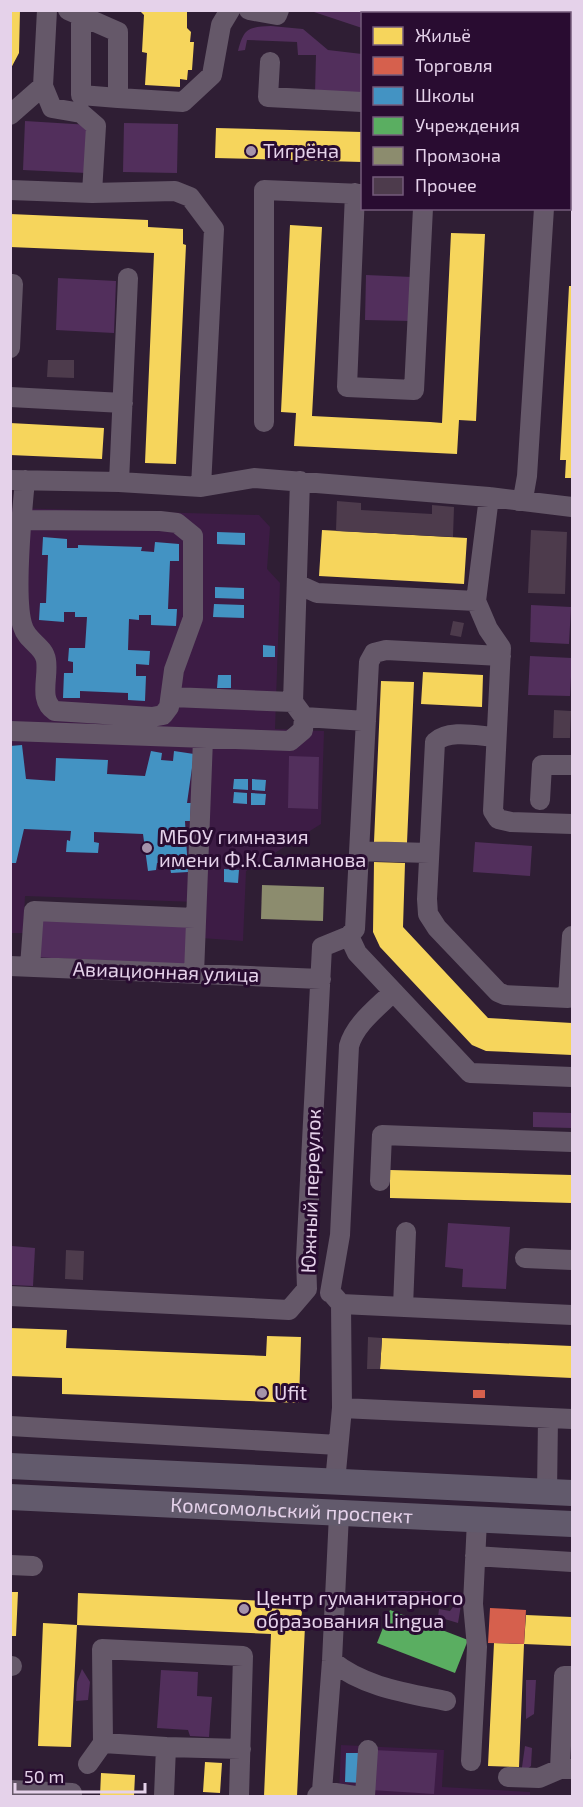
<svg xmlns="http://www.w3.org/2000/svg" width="583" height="1807" font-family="'Exo 2',sans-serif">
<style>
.built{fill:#3d1c45}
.green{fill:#522f5c}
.homes{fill:#f6d55c}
.shops{fill:#d6604d}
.schools{fill:#4393c3}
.public{fill:#5aae61}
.industry{fill:#8c8c6e}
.building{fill:#4d3b4c}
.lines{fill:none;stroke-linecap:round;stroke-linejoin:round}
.minor{stroke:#655869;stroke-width:20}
.major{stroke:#625a6c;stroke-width:26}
.poi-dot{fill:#a593aa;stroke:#290c31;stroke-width:2}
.labels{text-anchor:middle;stroke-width:6;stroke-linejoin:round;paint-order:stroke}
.poi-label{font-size:20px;fill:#e5d2ea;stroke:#290c31;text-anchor:start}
.street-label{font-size:20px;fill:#e5d2ea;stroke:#290c31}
</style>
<rect width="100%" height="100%" fill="#2f1e34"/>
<path class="built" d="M11 508 259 515 270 527 267 569 280 583 275 729 324 731 321 824 246 871 243 941 201 938 197 902 25 896 23 933H11Z
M341 1745 444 1750 442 1787 530 1792V1796H339Z"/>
<path class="green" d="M428 10 439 13 362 14V28L311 11Z
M271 26 303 29 328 50 362 54V95L315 94 316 55H298L297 42 247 40 245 50 238 51C244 28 248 27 271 26Z
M25 121 90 125 87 173 23 170Z
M124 123 178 124 177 173 123 172Z
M366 275 412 277 411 321 365 320Z
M58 278 116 281 114 333 56 330Z
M531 605 571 607 569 644 530 642Z
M530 656 572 658 570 696 528 695Z
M289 756 319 757 318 809 288 808Z
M475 842 532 846 530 876 473 872Z
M34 911 195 918 194 965 31 957Z
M533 1112 572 1113V1128L533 1127Z
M448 1223 510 1227 506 1289 462 1287 463 1269 445 1267Z
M12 1246 35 1248 33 1286 11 1285Z
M384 1591H432L428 1601Z
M463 1593 458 1623 438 1617 439 1609 450 1611Z
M82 1669 90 1682 88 1700 76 1701 77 1682Z
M161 1670 198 1672 197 1696 212 1697 209 1737 190 1736 188 1730 157 1728Z
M526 1680H536L534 1714 526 1719Z
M525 1746 532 1748 531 1766 521 1774Z
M373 1750 437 1753 434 1794 371 1790Z"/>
<path class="homes" d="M10 10H20L19 53 10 70Z
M139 10H187V28L191 32 190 42H194L192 70H188L187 80 180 79V87L145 85 147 53 142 52 144 15Z
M216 128 362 132V162L215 158Z
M10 214 148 220V227L183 229V244L186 245 176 464 145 463 154 253 10 247Z
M290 225 322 227 312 416 430 422 442 423 451 233 485 234 476 421 459 420 457 454 294 446 296 413 281 412Z
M569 286H572V478H565L566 460H560Z
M10 423 104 428 102 459 10 455Z
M322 530 467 538 464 584 319 576Z
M423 672 483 675 482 707 421 704Z
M381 681 414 682 407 843 374 842Z
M374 862 405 863 403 927 488 1018 572 1023V1055L486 1051 472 1045 380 947 373 932Z
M390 1170 572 1175V1203L390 1198Z
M10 1328 67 1330 66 1348 266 1356 267 1336 301 1337 299 1403 62 1394V1378L10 1376Z
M382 1338 572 1346V1378L380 1369Z
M10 1592H18L16 1636H10Z
M78 1593 266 1601V1608L302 1610 301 1626H305L297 1796H264L271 1634 77 1625Z
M526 1615 572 1617V1646L524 1644Z
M43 1623 77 1625 71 1747 38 1746Z
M494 1643 524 1644 519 1767 488 1766Z
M205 1762 222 1763 220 1793 203 1792Z
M101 1773 135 1775 134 1796H100Z"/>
<path class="shops" d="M473 1390H485V1398H473Z
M490 1608 526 1610 524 1644 488 1643Z"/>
<path class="schools" d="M217 532 245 533V545L217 544Z
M43 537 67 539V548H78V545L142 547 141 551 154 552 155 542 179 544V561H170L168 609H177L176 626 151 625V615H139V620L129 619 128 650 150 651 149 665 136 664V676H146L145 701 128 700V693L80 691V698H63L64 673H73V662L68 661 69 648H85L87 617H75V612H64V622L39 620 40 603H46L48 555H42Z
M215 587 244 588V599L215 598Z
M214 604 244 605V618L213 617Z
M263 645 275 646V657H263Z
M218 675H231V688H217Z
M22 745 26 779 55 781 56 758 108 760 107 774 145 776 151 751 162 753 161 760 173 761 174 751 194 754 187 803H191L190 821H185L188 872 171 873 169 862 157 863 156 870 148 871 143 834 94 832V842L99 843 98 853 66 852 67 840 70 841 71 831 24 829 16 863H10V746Z
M234 779H248V790L233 789Z
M252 779 266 780 265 791 252 790Z
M234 792 247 793V804L233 803Z
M251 793 266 794 265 805H251Z
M224 869 239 870 238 883 224 882Z
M346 1753H363L362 1783 345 1782Z"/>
<path class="public" d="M390 1610 468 1640 455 1673 377 1643Z"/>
<path class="industry" d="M262 885 324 887 323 921 261 919Z"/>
<path class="building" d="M48 360H74V378L47 377Z
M337 501 361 503V510L432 514V505L454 507 453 537 336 531Z
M531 530 567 532 565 594 528 593Z
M453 621 464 623 461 637 450 635Z
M554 710 571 711 570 738H553Z
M66 1250 84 1251 83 1280 65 1279Z
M368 1337 382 1338 380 1369H367Z"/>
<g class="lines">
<path class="minor" d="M68 10 118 32V98L81 95V16
M249 10 277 15 279 10
M270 62 268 97 362 102
M43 86 52 108 81 113 96 126 92 193
M118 98 183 102 212 75 221 25 230 10
M570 101H572
M10 115 43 86 47 10
M10 190 92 193 175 191 190 197 214 229 201 487
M355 193 347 387 414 390 423 208
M10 284H13L10 348
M10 397 123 403
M264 422V190L362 194
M10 480 119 482 128 278
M300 481 293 702 304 717 366 721
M119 482 201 487 254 478 489 497 572 507
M519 501 524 493 527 476 544 208
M22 520 160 521 177 523 193 536V618L174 670 169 707 163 715 152 717 55 711C38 700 49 677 46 660 44 646 27 641 23 627 13 600 22 512 25 480
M297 584 317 593 476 601 489 497
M476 601 488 629 501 648 493 811 498 819 511 822 572 824
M172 697 293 702
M10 731 290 741 303 730 304 717
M496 737C478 736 449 729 435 742L427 899 428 914 437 928 498 992 505 995 568 998 572 936
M540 800 542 765H572
M360 851 429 853
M349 936 357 953 470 1073 572 1077
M10 966 321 979
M30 967 34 911 195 918
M194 974 203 739
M380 1181 382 1135 572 1142
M525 1258 572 1260
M307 1289 306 1258 322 947 349 936 355 929 369 662 374 653 386 650 501 656
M330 1293 340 1235 349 1046C355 1024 377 1008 393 992
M10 1296 289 1310 307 1289
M334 1296 341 1304 342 1408 335 1482
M341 1304 572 1315
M403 1307 406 1232
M342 1408 572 1419
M10 1426 338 1445
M547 1493 548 1418
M475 1556 572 1562
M10 1565 33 1566
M332 1661C363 1687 407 1693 446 1701
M10 1666H12
M572 1676H564L560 1769H572
M166 1747 241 1749
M471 1761 477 1647 473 1604 477 1520
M88 1764 103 1743
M508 1777 539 1778 560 1769
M10 1790 72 1793V1796
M322 1791 355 1796
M164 1796 166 1747 103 1743 102 1649 243 1656 239 1796
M317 1796 322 1791 332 1661 339 1514
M365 1796 368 1750"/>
<g class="major">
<path d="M501 10 514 14"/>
<path d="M570 25H572"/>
<path d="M10 1466 572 1493"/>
<path id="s1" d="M10 1497 572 1524"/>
</g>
</g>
<g class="poi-dot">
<circle cx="251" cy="151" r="6"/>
<circle cx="147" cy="848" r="6"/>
<circle cx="262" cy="1393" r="6"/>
<circle cx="244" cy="1609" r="6"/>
</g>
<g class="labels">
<g class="poi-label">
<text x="263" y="158">Тигрёна</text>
<text x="159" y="844">МБОУ гимназия<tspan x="159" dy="23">имени Ф.К.Салманова</tspan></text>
<text x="274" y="1400">Ufit</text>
<text x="256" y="1605">Центр гуманитарного<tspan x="256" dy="23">образования Lingua</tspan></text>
</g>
<g class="street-label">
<text transform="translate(166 972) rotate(2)" y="7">Авиационная улица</text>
<text transform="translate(311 1191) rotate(-88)" y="7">Южный переулок</text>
<text dy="7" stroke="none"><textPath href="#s1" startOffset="282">Комсомольский проспект</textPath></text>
</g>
</g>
<rect width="583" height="1807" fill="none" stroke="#e5d2ea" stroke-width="24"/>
<rect x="361" y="12" width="210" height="198" fill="#290c31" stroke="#745b7b" stroke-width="1.5"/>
<rect x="373" y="27" width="30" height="18" fill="#f6d55c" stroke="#745b7b" stroke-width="1.5"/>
<text x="415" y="42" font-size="18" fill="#e5d2ea">Жильё</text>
<rect x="373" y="57" width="30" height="18" fill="#d6604d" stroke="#745b7b" stroke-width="1.5"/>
<text x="415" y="72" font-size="18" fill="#e5d2ea">Торговля</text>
<rect x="373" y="87" width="30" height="18" fill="#4393c3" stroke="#745b7b" stroke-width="1.5"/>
<text x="415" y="102" font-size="18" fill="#e5d2ea">Школы</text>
<rect x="373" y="117" width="30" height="18" fill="#5aae61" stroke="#745b7b" stroke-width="1.5"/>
<text x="415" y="132" font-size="18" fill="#e5d2ea">Учреждения</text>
<rect x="373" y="147" width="30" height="18" fill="#8c8c6e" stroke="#745b7b" stroke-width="1.5"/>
<text x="415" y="162" font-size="18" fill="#e5d2ea">Промзона</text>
<rect x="373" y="177" width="30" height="18" fill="#4d3b4c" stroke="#745b7b" stroke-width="1.5"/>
<text x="415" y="192" font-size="18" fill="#e5d2ea">Прочее</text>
<path d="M15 1783v9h130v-9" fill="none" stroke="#e5d2ea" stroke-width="3"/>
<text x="24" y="1783" font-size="18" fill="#e5d2ea" stroke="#290c31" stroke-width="4.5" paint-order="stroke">50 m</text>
</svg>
